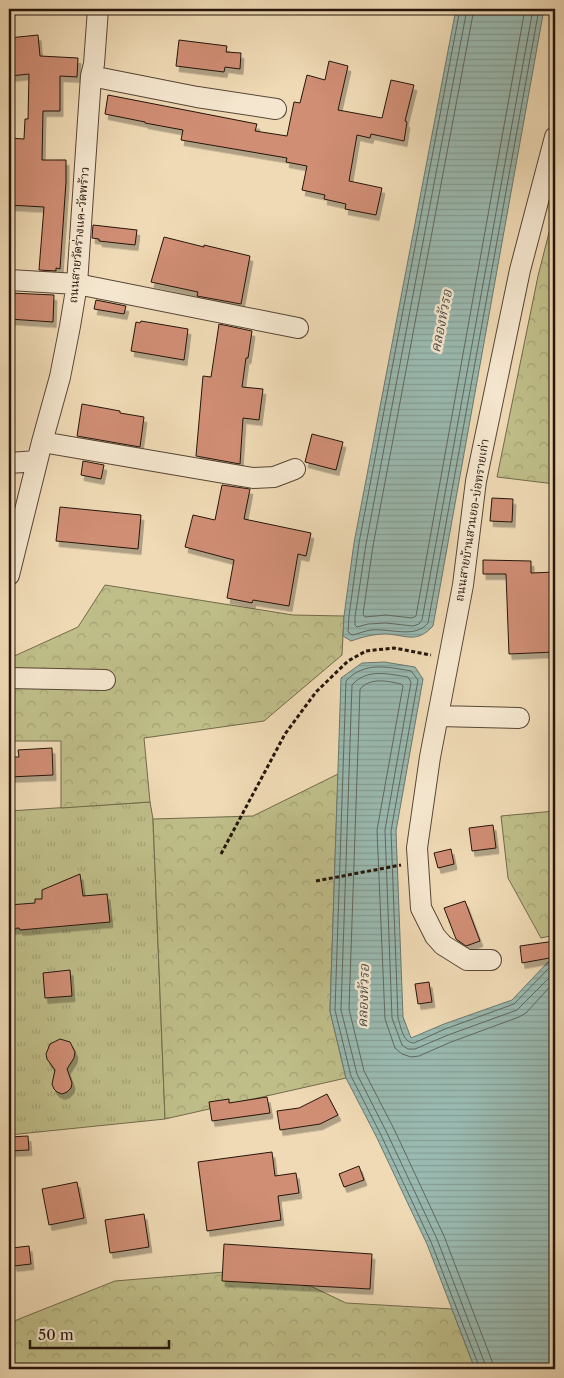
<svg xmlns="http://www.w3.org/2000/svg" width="564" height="1378" font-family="'Libre Caslon Text','Noto Serif Thai',serif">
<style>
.grass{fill:url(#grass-tufts);stroke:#726a4a}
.forest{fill:url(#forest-crowns);stroke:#726a4a}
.water{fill:url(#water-rules);stroke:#6b786f}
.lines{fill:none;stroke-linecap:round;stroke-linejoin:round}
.shore{stroke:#60685e;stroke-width:1}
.building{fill:#d08e74;stroke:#25150c;filter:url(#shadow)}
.minor-casing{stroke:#584636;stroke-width:22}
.path{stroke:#25150c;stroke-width:3;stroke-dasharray:4 2.5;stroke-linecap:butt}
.minor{stroke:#f5e7cf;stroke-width:20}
.labels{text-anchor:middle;stroke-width:5;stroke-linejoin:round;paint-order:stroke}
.street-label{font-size:12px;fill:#25150c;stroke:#f5e7cf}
.water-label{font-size:14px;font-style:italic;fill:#4e4f46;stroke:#f5e7cf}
</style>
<defs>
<pattern id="grass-tufts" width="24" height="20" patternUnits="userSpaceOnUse" patternTransform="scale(1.25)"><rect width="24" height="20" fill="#bfbe89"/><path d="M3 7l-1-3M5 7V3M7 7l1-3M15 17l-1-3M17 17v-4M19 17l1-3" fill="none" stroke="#a4a275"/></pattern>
<pattern id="forest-crowns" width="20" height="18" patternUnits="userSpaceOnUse" patternTransform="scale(1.25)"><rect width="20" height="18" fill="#bfbe89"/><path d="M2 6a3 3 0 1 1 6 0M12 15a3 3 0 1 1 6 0" fill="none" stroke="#a4a275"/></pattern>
<pattern id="water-rules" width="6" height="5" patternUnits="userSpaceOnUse" patternTransform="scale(1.25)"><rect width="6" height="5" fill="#9abab1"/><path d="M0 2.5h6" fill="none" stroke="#859f97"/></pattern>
<filter id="shadow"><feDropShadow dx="3" dy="5.5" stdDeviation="0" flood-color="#0004"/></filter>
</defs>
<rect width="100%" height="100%" fill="#efdab5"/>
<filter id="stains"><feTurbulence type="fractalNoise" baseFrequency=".004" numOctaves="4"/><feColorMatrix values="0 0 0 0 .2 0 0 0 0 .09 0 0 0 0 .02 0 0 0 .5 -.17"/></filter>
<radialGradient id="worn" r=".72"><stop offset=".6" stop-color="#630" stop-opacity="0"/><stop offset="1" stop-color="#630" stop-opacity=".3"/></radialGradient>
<path class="grass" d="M150 802 153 819 165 1119 9 1135V811Z"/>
<path class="forest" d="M555 209V484L497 477 538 276Z
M105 585 293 615 344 616 342 655 264 721 144 738 150 802 61 808V741H9L10 658 78 627Z
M338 774 330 1011 346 1078 165 1119 153 819 253 816Z
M555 811V935L541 938 508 878 501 816Z
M273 1268 346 1303 452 1309 475 1369H13L14 1321 115 1281Z"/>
<path class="water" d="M456 9H544L433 626C416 644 407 635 386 634 373 634 363 637 351 641L343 636 344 616 354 543Z
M384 662 415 667 423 679 396 831 403 1017 411 1038 444 1024 512 1000 548 962 555 961V1369H475L427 1244 377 1138 346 1078 330 1011 341 678 362 663Z"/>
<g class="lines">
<path class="shore" d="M460 9 359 543 349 616 348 632 352 635C358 634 364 631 371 630 390 628 415 639 428 623L539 9
M467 9 366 544 355 617V625L357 627 368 624 386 623 413 626 419 624 422 620 533 9
M474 9 373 546 363 614 365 617 386 615 412 618 416 616 525 9
M480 1369 431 1242 381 1135 351 1076 335 1010 346 681C364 661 388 667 411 671L418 680 391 831 398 1018C401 1027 403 1043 414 1043L445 1029 514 1004 550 967 555 966
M486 1369 485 1364 437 1239 387 1133 357 1074 341 1010 352 685C367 668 388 674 408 677L411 682 385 830 392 1018 402 1045 408 1049H415L448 1035 517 1010 555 972
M493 1369 492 1361 444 1236 394 1129 364 1071 349 1009 360 689C371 677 387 681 401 684L403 686 377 830 385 1019 395 1048 402 1054 411 1057 419 1056 451 1042 519 1017 526 1013 555 981"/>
</g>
<path class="building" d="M38 35 40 56 78 58 77 77 60 76V111H43L42 160H66V182L60 269 56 268V271L39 270 44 207 9 205V138L24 139 25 119H28L29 74 10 76 9 38Z
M179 40 227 46 226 52 241 53 240 69 225 67 224 72 176 66Z
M329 61 348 66 338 110 382 118 391 80 414 85 405 121 407 122 404 141 371 134 370 138 357 135 349 181 382 188 376 215 345 209 346 204 324 199 325 195 302 190 307 166 286 162 287 158 181 140 183 130 145 123V122L105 114 108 95 257 124 255 131 287 136 294 102 300 103 307 75 325 80Z
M93 225 137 230 135 245 99 241V239L92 238Z
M164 237 204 247V245L250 256 241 304 197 296 198 292 151 282Z
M10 293 54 295 53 322 9 319Z
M96 300 126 306 124 314 94 309Z
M141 321 188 329 184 360 131 351 136 322 140 323Z
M219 324 252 331 248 358H246L242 387 263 389 259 420 243 418 240 464 196 456 203 376 211 377Z
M82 404 120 411V413L144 417 140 447 77 436Z
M312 434 343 442 336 470 305 462Z
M83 461 104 465 101 479 81 475Z
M222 485 250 489 244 519 311 533 306 556 298 554 289 606 253 600 252 603 227 598 234 560 185 547 193 515 215 520Z
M492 498 513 499 512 522 490 521Z
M60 507 141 515 138 549 56 541Z
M483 560 531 561V573L555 572V590H552L554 652 509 654 506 574H483Z
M52 748 53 775 9 777V757H19L18 750Z
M493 825 496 848 472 851 469 828Z
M451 849 454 864 438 868 434 853Z
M80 874 83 896 107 894 110 922 20 930 19 928 9 929V905L35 903V899H42V890Z
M465 901 480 941 466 946 456 939 444 908Z
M555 941V957L522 963 520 946Z
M70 970 72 996 45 998 43 973Z
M429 982 432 1002 418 1004 415 984Z
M60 1039 70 1042 75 1052 74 1058 67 1069 72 1083 71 1088 67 1092 62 1094 57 1092 54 1089 52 1084 55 1070 47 1059 46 1054 50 1044Z
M327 1094 338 1115 320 1124 280 1130 277 1111 299 1108Z
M267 1097 270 1113 212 1121 209 1102 229 1099V1103Z
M28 1136 29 1150 9 1151V1137Z
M272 1152 275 1176 296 1173 299 1193 278 1196 281 1220 207 1231 198 1162Z
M359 1166 364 1180 344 1187 339 1174Z
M77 1182 84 1218 49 1225 42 1189Z
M144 1214 149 1247 110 1253 105 1220Z
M224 1244 372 1254 370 1289 222 1281Z
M29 1246 31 1264 14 1266 12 1248Z"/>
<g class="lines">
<defs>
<path id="minor" d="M91 76 197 97 276 109
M9 280 77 284 298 328
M42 442 253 478 274 477 295 469
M9 463 37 461
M9 575 42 442 60 377 70 326 77 284 91 76 94 64 98 9
M9 678 105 680
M438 716 519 718
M491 960H467L443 945 435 936 421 908 417 848 430 757 463 585 476 481 520 270 555 137"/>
</defs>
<use href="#minor" class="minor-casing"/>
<path class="path" d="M221 854 285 734 316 692 348 661 366 651 394 648 431 655
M316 881 401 865"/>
<use href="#minor" class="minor"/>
</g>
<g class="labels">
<g class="street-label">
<text transform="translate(79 235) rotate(-85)" y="4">ถนนสายวัดร่างแค-วัดพร้าว</text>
<text transform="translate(472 520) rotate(-81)" y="4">ถนนสายบ้านสวนยอ-บ่อทรายเก่า</text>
</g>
<g class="water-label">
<text transform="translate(441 321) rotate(-79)" y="5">คลองหัวรอ</text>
<text transform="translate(363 996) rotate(-88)" y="5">คลองหัวรอ</text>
</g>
</g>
<rect width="564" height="1378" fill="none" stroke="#efdab5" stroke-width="30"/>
<rect x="10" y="10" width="544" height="1358" fill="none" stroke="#25150c" stroke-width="2.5"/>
<rect x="15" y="15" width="534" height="1348" fill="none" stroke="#25150c"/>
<path d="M30 1340v8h139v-8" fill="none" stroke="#25150c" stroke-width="2.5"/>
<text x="38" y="1340" font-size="15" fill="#25150c" stroke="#f5e7cf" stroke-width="4" paint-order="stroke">50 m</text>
<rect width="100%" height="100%" filter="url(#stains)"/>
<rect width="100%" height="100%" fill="url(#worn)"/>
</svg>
